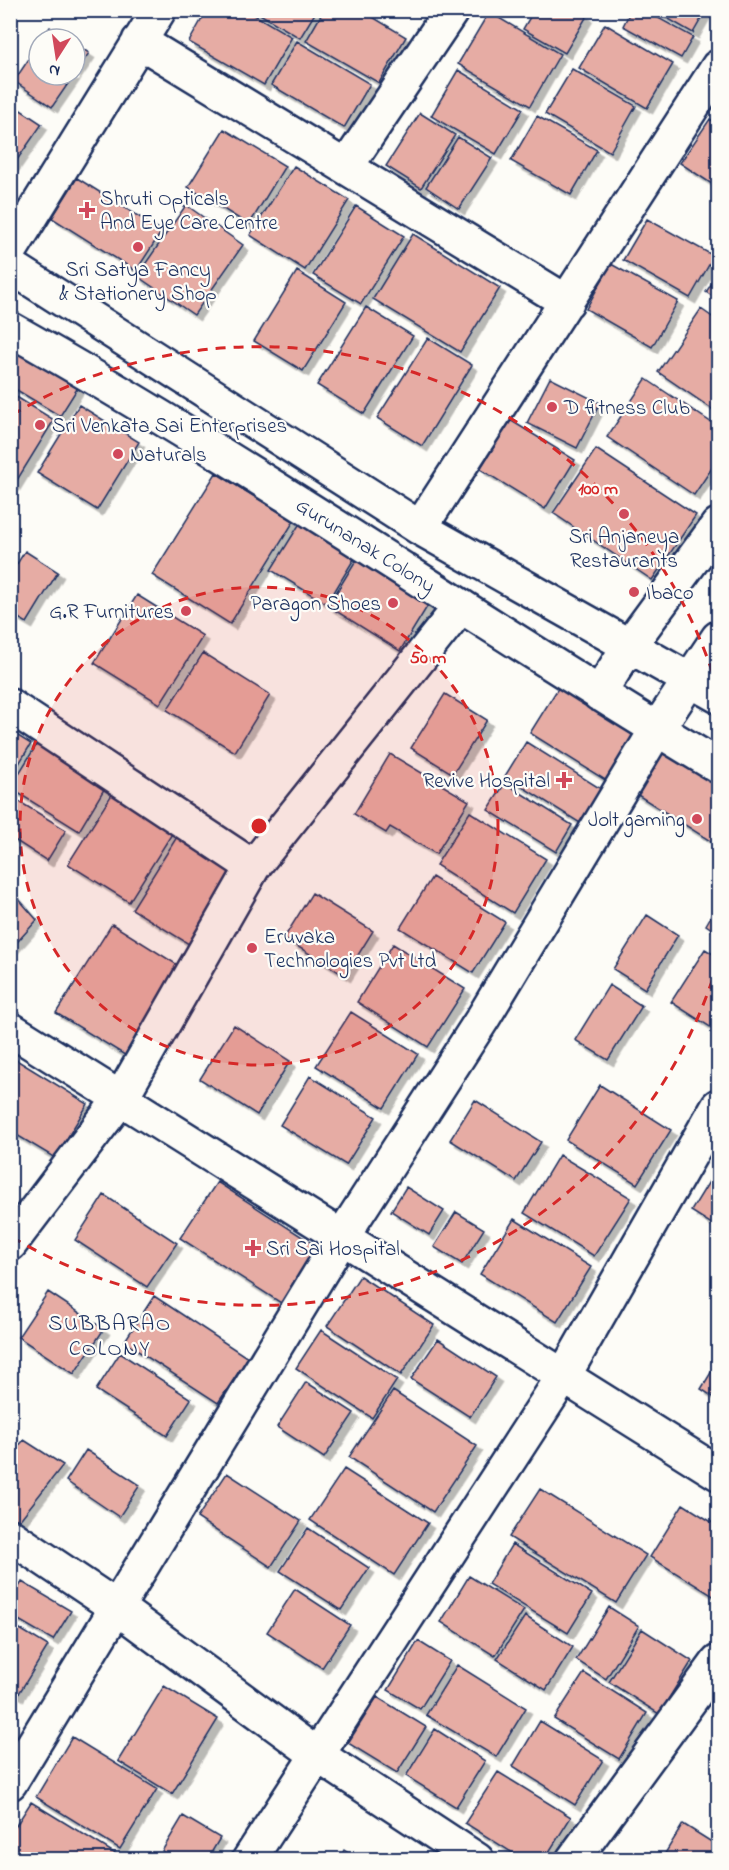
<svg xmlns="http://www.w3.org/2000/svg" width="729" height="1870" font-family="'Indie Flower',sans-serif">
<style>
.building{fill:#e6aca4;stroke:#1b2f5e;stroke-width:1.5;filter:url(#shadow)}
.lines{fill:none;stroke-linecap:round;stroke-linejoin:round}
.minor-casing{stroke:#1b2f5e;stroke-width:38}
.minor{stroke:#fdfcf7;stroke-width:33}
.ring{fill:none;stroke:#d62828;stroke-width:3;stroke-dasharray:10 8}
.poi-dot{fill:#d1495b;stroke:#fdfcf7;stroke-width:2}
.labels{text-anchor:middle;stroke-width:4.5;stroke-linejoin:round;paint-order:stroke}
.poi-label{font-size:21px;fill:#1b2f5e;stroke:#fdfcf7;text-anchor:start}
.street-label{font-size:21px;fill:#1b2f5e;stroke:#fdfcf7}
.neighbourhood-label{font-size:22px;letter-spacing:1.5px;fill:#1b2f5e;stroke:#fdfcf7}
.centre{fill:#d62828;stroke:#fdfcf7;stroke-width:3}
.ring-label{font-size:18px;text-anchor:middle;font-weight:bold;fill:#d62828;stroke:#fdfcf7;stroke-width:4.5;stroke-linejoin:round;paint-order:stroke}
</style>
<defs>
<filter id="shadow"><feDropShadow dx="5.5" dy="5.5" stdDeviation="0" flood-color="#0004"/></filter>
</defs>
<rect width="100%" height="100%" fill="#fdfcf7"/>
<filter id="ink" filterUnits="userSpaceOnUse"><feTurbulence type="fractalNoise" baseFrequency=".0167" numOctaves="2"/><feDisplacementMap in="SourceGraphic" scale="12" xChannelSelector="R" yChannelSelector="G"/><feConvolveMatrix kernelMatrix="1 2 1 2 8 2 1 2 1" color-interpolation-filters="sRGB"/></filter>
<g filter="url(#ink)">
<path class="building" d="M207 10H246L292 37 264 85 189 42Z
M253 10H317L300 38Z
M324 10H361L406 37 379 83 306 41Z
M534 10H579L587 16 565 53 523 29Z
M631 10H644L693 37 681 58 623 26Z
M653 10H701L705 12 693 33Z
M489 12 560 54 530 106 458 64Z
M605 24 673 64 647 108 579 68Z
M50 27 68 39H42Z
M297 41 370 84 344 128 271 85Z
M39 44V75H74L52 107 14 81Z
M75 44 89 53 75 73Z
M572 69 636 106 610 152 545 114Z
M458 70 523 109 496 154 431 116Z
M10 103 42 124 10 170Z
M420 113 455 135 421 188 386 166Z
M537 116 597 150 571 195 511 161Z
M710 119 718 124V188L680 163Z
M224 129 285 166 249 225 188 187Z
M458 137 492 158 459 209 426 187Z
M294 166 349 200 305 270 250 235Z
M77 178 162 231 136 271 52 218Z
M186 205 243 245 194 315 137 276Z
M356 206 404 236 361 304 313 275Z
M647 219 714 256 690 298 623 260Z
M413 234 500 288 460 352 373 299Z
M611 264 678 301 652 347 586 309Z
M297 271 346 302 303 371 254 341Z
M718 274V300L706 292Z
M366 307 413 336 364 414 317 385Z
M701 309 718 321V413L658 372Z
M428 338 472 365 422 446 377 418Z
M16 340 82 381 60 416 10 386V350Z
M550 378 600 403 577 448 527 423Z
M646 379 718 427V459L694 495 607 437Z
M10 393 54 420 14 485 10 483Z
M79 405 139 442 97 510 37 473Z
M510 420 575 460 545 509 480 469Z
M596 449 696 515 652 580 553 513Z
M216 473 294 521 230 624 152 575Z
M302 520 357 554 327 604 271 570Z
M25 551 58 572 27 623 10 613V575Z
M358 557 430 602 400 651 328 606Z
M137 595 203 636 160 704 94 663Z
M203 653 270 695 235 752 167 710Z
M565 677 646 727 610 783 530 733Z
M445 694 487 720 453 774 411 748Z
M10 731 31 744 12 775 10 774Z
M666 740 718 770V846L633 792Z
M526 742 601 789 580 823 505 776Z
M37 744 106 786 79 831 10 788Z
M390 754 469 801 436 854 390 827 386 833 354 814Z
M505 783 572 825 556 852 488 810Z
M114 791 175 829 129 902 68 864Z
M10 796 66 830 47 861 10 837Z
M470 812 546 859 513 913 436 865Z
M180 832 240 870 192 946 132 909Z
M432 877 505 922 473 973 400 928Z
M10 889 37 920 10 950Z
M312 893 373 931 345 976 284 938Z
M718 904V933L706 925Z
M647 915 678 935 645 989 613 969Z
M112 924 184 969 128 1057 56 1013Z
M393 944 465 989 428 1047 357 1002Z
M705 949 718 957V1032L671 1002Z
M609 985 642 1006 608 1060 575 1040Z
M351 1012 418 1054 384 1108 316 1066Z
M234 1025 290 1061 257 1115 200 1079Z
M10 1056 88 1104 55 1158 10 1131Z
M310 1076 376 1117 346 1165 280 1125Z
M600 1085 671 1130 637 1184 566 1140Z
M475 1100 541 1142 516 1181 450 1140Z
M559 1155 631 1198 594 1256 524 1213Z
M718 1167V1228L691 1211Z
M217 1182 318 1247 281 1303 180 1238Z
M406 1187 444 1211 429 1235 391 1211Z
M104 1195 177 1243 147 1287 75 1240Z
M456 1212 484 1229 462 1264 434 1247Z
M514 1219 591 1267 557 1322 480 1274Z
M360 1276 434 1325 401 1375 327 1326Z
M48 1292 104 1329 74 1374 18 1337Z
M154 1296 248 1358 218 1403 124 1342Z
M321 1330 397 1380 372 1418 296 1368Z
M438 1339 496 1377 470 1417 411 1379Z
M120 1353 191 1399 167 1436 96 1390Z
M718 1361V1400L701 1389Z
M306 1382 354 1413 324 1458 277 1427Z
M393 1391 477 1446 433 1512 349 1457Z
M24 1440 63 1465 15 1526 10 1523V1455Z
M86 1450 140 1485 119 1517 66 1481Z
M344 1469 428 1523 394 1575 310 1520Z
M227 1473 301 1521 271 1567 197 1518Z
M540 1489 646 1555 616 1603 509 1537Z
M683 1504 718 1526V1599L650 1557Z
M308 1528 369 1568 341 1610 280 1571Z
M512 1544 592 1594 568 1633 488 1584Z
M469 1576 524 1610 495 1656 441 1622Z
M22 1582 71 1611 53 1640 10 1615V1601Z
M295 1589 350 1625 322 1668 267 1632Z
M609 1607 639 1626 606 1679 576 1660Z
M525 1616 573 1647 546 1690 497 1659Z
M10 1623 48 1646 18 1695 10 1690Z
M642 1629 692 1661 659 1714 609 1682Z
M418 1641 450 1661 420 1709 388 1690Z
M457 1665 526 1708 496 1757 426 1715Z
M584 1673 647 1713 619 1759 554 1719Z
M164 1686 218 1719 172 1794 118 1761Z
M377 1697 426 1727 397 1773 348 1743Z
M540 1721 603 1760 575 1805 513 1766Z
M435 1729 485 1761 456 1807 406 1776Z
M72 1737 157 1789 120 1849 36 1797Z
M498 1772 571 1817 544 1860H524L465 1823Z
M31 1802 124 1859 10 1860V1835Z
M183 1816 220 1838 207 1860H176L162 1851Z
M683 1824 718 1846V1860H661Z
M344 1850 359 1860H339Z"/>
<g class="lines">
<defs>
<path id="minor" d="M139 41 567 302
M346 167 452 10
M10 251 159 10
M10 266 420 528 718 696
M10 329C252 465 480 624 718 766
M420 528 718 67
M599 694 629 646 718 525
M10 706 253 867
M10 1029 718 1473
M10 1244 121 1098 253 867 461 606
M10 1536 116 1607 316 1754 477 1860
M10 1783 342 1237 483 1018 657 729 718 638
M249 1860 563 1377 718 1106
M573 1860 718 1662"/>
</defs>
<use href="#minor" class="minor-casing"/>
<use href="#minor" class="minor"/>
</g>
</g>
<circle cx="259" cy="826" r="239" fill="#d62828" fill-opacity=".12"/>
<g class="ring">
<circle cx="259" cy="826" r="239"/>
<path d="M718 962A479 479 0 0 1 12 1237M12 415A479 479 0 0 1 718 690"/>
</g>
<g class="poi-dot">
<path d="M84 201h6v6h6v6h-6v6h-6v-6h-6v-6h6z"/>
<circle cx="138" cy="247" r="6"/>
<circle cx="552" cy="407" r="6"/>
<circle cx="40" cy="425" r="6"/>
<circle cx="118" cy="454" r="6"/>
<circle cx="624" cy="514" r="6"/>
<circle cx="634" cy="592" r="6"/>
<circle cx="393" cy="603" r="6"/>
<circle cx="186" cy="611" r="6"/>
<path d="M561 771h6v6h6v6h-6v6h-6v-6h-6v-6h6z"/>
<circle cx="697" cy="819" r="6"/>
<circle cx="252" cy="948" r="6"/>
<path d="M250 1239h6v6h6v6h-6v6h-6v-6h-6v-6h6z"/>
</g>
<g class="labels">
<g class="poi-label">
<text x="100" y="205">Shruti Opticals<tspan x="100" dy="24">And Eye Care Centre</tspan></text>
<text x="138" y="276" text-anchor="middle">Sri Satya Fancy<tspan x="138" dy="24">&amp; Stationery Shop</tspan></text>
<text x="564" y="414">D fitness Club</text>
<text x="52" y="432">Sri Venkata Sai Enterprises</text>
<text x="130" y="461">Naturals</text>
<text x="624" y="543" text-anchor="middle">Sri Anjaneya<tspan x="624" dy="24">Restaurants</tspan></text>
<text x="646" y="599">Ibaco</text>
<text x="381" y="610" text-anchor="end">Paragon Shoes</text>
<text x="174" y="618" text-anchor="end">G.R Furnitures</text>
<text x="550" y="787" text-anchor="end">Revive Hospital</text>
<text x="685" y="826" text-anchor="end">Jolt gaming</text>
<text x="264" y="943">Eruvaka<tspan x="264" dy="24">Technologies Pvt Ltd</tspan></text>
<text x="266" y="1255">Sri Sai Hospital</text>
</g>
<g class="street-label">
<text transform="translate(366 545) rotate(32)" y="7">Gurunanak Colony</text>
</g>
<g class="neighbourhood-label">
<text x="110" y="1330">SUBBARAO<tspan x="110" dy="25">COLONY</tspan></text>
</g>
</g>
<circle cx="259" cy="826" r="9" class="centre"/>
<g class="ring-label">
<text x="598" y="494">100 m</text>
<text x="428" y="663">50 m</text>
</g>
<rect width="729" height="1870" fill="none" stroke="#fdfcf7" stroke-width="36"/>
<rect x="18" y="18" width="693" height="1834" fill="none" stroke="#1b2f5e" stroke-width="2" filter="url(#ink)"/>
<g transform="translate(57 57) rotate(192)"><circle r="28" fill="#fdfcf7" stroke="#a3aaba" stroke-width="1.5"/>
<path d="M0-4.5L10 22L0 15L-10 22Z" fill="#d1495b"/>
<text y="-9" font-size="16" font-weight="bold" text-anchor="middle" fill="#1b2f5e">N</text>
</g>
</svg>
